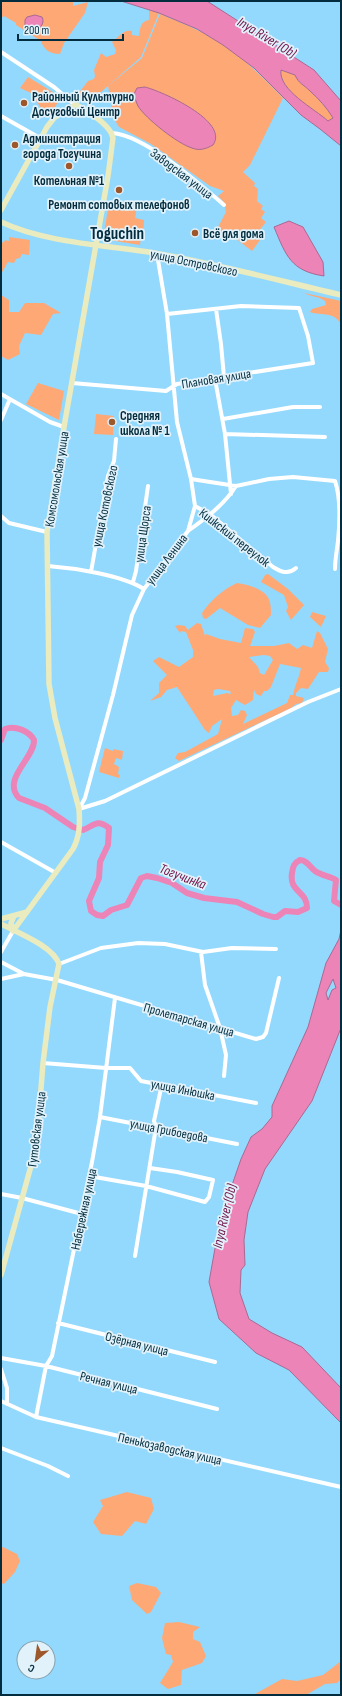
<svg xmlns="http://www.w3.org/2000/svg" width="342" height="1696" font-family="'Sofia Sans Condensed',sans-serif">
<style>
.green{fill:#fea875;fill-rule:evenodd}
.water{fill:#ed84b7;stroke:#a76a93;fill-rule:evenodd}
.lines{fill:none;stroke-linecap:round;stroke-linejoin:round}
.river{stroke:#ed84b7;stroke-width:6}
.street{stroke:#fff;stroke-width:4}
.secondary{stroke:#eaebbe;stroke-width:5.5}
.poi-dot{fill:#9c572b;stroke:#e2f2fb;stroke-width:1.5}
.labels{text-anchor:middle;stroke-width:3.5;stroke-linejoin:round;paint-order:stroke}
.poi-label{font-size:13px;font-weight:bold;fill:#032d3e;stroke:#e2f2fb;text-anchor:start}
.street-label{font-size:13px;fill:#032d3e;stroke:#e2f2fb}
.water-label{font-size:14px;font-style:italic;fill:#711449;stroke:#e2f2fb}
.district-label{font-size:17px;font-weight:bold;fill:#032d3e;stroke:#e2f2fb}
</style>
<rect width="100%" height="100%" fill="#93d9fd"/>
<path class="green" d="M3 1H73V6L88 2 85 13 64 43 60 54C50 54 44 50 41 41L16 25V23L4 16 1 18V5Z
M149 10 159 13 141 57 101 92 82 99 78 94 88 81 94 79 95 76 94 70 101 53 106 57 115 54 116 50 112 42C119 37 123 29 132 31V35L139 36C140 29 140 21 149 20Z
M160 14C182 23 204 32 223 45 246 60 264 79 283 98L250 165 243 172 255 183 254 186 258 189 257 201 263 206 261 209 265 212 261 218 266 222 258 232 263 236 252 251 231 235 229 236 217 229 226 212 224 202 218 196 224 191 210 186 151 144 119 127 114 119 108 86 142 58Z
M281 70 295 75C299 84 306 86 313 93 320 101 327 109 334 118L328 121C313 108 280 92 281 70Z
M28 77 61 97 52 112 43 111 31 93 20 88Z
M109 203 137 207 135 218 144 220 143 235H141L140 245 103 239Z
M9 237 30 240 29 255 22 254 20 258 16 259 14 263 8 262 1 274V243L4 242 5 240 9 241Z
M304 293 341 301V325C335 311 322 316 310 312L312 309 326 305 325 301C319 296 311 297 304 293Z
M1 295 9 300V312H19L25 303H44L61 313 53 314 41 335 25 333 19 346 20 354 8 360 1 356Z
M38 383 64 391 59 420 26 404Z
M96 414 114 416 113 435 94 434Z
M268 574 288 589 304 605 291 620 286 611 288 607 284 595 261 582 265 575Z
M237 583C246 584 261 588 267 596 271 601 271 609 271 615L260 628 248 625 220 608 206 619 203 618 202 613C211 600 222 590 237 583Z
M312 612 326 616 321 627 310 617Z
M197 623 201 624 205 636 206 634 220 639 241 643 245 628 253 629 255 632 250 646H274L289 643 297 649 303 645 312 648 317 631 320 633 328 649 325 662 329 668 328 672H319L308 689 301 688 296 693V696L304 698 302 703 296 704 291 708 179 761 175 758 178 753 185 752 218 734 222 719 212 726 209 733 205 730 177 687 167 690 161 697 150 701 159 693V683L167 675 153 661 159 657 179 667 193 657V650L186 632 181 631 180 633 175 626 179 625 185 626 188 630ZM264 655 270 656 273 660 264 675 260 673 258 667 249 657ZM280 664 301 668C299 678 295 685 293 695H290L287 703 243 724 247 715 245 711 241 710 238 715 232 716 231 708 236 700 245 705 253 700 254 690 256 694 261 696 264 691H267L271 687ZM218 689 230 691 231 694 227 693 213 696 214 690Z
M105 748 113 751V749L123 751 122 760 116 758 114 764 119 767 118 774 120 775 119 778 99 772Z
M127 1492 151 1498 154 1509 146 1524 135 1521 122 1536 101 1534 93 1522 103 1506 100 1500Z
M3 1547 17 1554 20 1561 15 1572 4 1584 1 1583V1548Z
M137 1583 156 1587 161 1593 151 1612 147 1614 132 1600 129 1586Z
M179 1622 200 1627 193 1632V1639L200 1642 206 1656 202 1663 182 1670 181 1685 168 1689 160 1683 173 1662 171 1655 166 1654 162 1638 165 1623Z
M341 1661V1679L337 1683 325 1684 306 1695H253L282 1679 297 1681 323 1675Z"/>
<path class="water" d="M121 1H207L314 70 341 101V146L320 129 301 115 254 68 223 45 197 29 159 13ZM281 70 295 75C299 84 303 84 310 91 319 99 327 108 333 118L328 121C315 109 278 90 281 70Z
M35 15 42 17C45 22 41 29 35 30 32 30 28 26 25 25V20L27 17Z
M145 87C161 91 230 121 213 145 206 149 199 151 192 148 178 144 145 118 138 106 136 102 135 98 134 94L137 88Z
M289 221 303 227 323 262 324 276C291 271 286 256 274 227Z
M341 930V1028L312 1101 265 1169 248 1212 244 1240 245 1265 241 1270 240 1293 249 1319 272 1333 302 1347 341 1388V1423L289 1370 256 1353 219 1319 209 1282 220 1220 241 1159 251 1137 262 1129 272 1117V1106L308 1027 326 963 339 939ZM333 979 336 988 332 990 328 1000 326 993Z"/>
<g class="lines">
<path class="river" d="M1 740 5 729C15 725 29 731 34 740 35 758 1 779 19 798L45 808 73 827 83 830C94 826 96 818 109 828L108 845 100 862 99 878 89 901 91 911 97 915 103 916 111 910 127 905 141 878 147 876 157 878 172 883 187 893 204 898 237 902 263 914 273 917H277L285 911 298 912 307 908C307 890 289 893 292 873 293 866 294 863 300 860 307 860 310 867 315 871 322 876 330 876 336 880L334 901 341 905"/>
<path class="street" d="M1 52 54 87 75 105
M1 116 40 138
M112 133C144 135 199 183 224 205
M216 309 221 344 224 377
M215 379 225 434 231 494
M72 383 166 391 177 384 313 363 308 336 299 308 241 306 167 314
M1 394 50 422 64 427
M223 419 293 407H320
M1 420 10 399
M225 434 325 437
M191 479 236 486 269 479 293 477 335 481C341 499 340 521 338 541 337 550 335 559 335 569
M195 506 211 515 273 567C281 572 288 575 296 568
M1 516 9 523 47 532
M188 531C206 518 224 505 236 486
M48 566C74 568 122 575 144 589
M91 572 108 476 114 461 116 439
M133 582 136 571 148 486
M79 809 85 798 113 695 132 615 144 589 188 531 195 506 191 479 177 422 167 314 157 254
M79 809 105 801 308 702 341 689
M1 842 56 873
M1 952 13 931
M201 952 205 985 220 1028 226 1055 224 1076
M1 962 24 974
M59 964 101 948 138 943 165 944 203 952 232 948 276 949
M1 979 24 974 57 980 256 1039 263 1037 266 1033 279 978
M43 1063 106 1068H130L141 1081 256 1103
M100 1117 237 1144
M89 1176 146 1186 205 1202 209 1197 213 1180 177 1172 150 1168
M1 1194 22 1198 82 1214
M135 1256 156 1127 154 1121 162 1084
M58 1323 215 1362
M1 1358 46 1366 217 1409
M1 1369 7 1388V1404
M1 1401 36 1417 341 1487
M36 1417 46 1366 52 1356 92 1162 100 1117 115 998
M1 1448 48 1466 68 1476"/>
<path class="secondary" d="M1 210 47 127 54 118 75 105H77C89 113 110 124 113 138L108 176 64 427 47 532 49 684 55 718 79 809C80 823 80 836 73 849L13 931
M1 222C43 242 102 245 149 252 213 263 277 280 341 295
M1 919 27 912
M1 924C18 933 53 946 59 964L50 1007 43 1063 38 1127 34 1155 1 1275
M13 931 11 923 14 916"/>
</g>
<g class="poi-dot">
<circle cx="24" cy="103" r="4"/>
<circle cx="15" cy="145" r="4"/>
<circle cx="69" cy="166" r="4"/>
<circle cx="119" cy="190" r="4"/>
<circle cx="195" cy="233" r="4"/>
<circle cx="112" cy="422" r="4"/>
</g>
<g class="labels">
<g class="poi-label">
<text x="32" y="101">Районный Культурно<tspan x="32" dy="15">Досуговый Центр</tspan></text>
<text x="23" y="143">Администрация<tspan x="23" dy="15">города Тогучина</tspan></text>
<text x="69" y="185" text-anchor="middle">Котельная №1</text>
<text x="119" y="209" text-anchor="middle">Ремонт сотовых телефонов</text>
<text x="203" y="238">Всё для дома</text>
<text x="120" y="420">Средняя<tspan x="120" dy="15">школа № 1</tspan></text>
</g>
<g class="street-label">
<text transform="translate(182 173) rotate(37)" y="5">Заводская улица</text>
<text transform="translate(194 262) rotate(12)" y="5">улица Островского</text>
<text transform="translate(216 378) rotate(-9)" y="5">Плановая улица</text>
<text transform="translate(56 479) rotate(-81)" y="5">Комсомольская улица</text>
<text transform="translate(104 506) rotate(-78)" y="5">улица Котовского</text>
<text transform="translate(142 534) rotate(-82)" y="5">улица Щорса</text>
<text transform="translate(235 537) rotate(38)" y="5">Киикский переулок</text>
<text transform="translate(166 559) rotate(-53)" y="5">улица Ленина</text>
<text transform="translate(189 1019) rotate(16)" y="5">Пролетарская улица</text>
<text transform="translate(183 1089) rotate(11)" y="5">улица Инюшка</text>
<text transform="translate(36 1129) rotate(-83)" y="5">Гутовская улица</text>
<text transform="translate(169 1130) rotate(11)" y="5">улица Грибоедова</text>
<text transform="translate(83 1209) rotate(-78)" y="5">Набережная улица</text>
<text transform="translate(137 1343) rotate(14)" y="5">Озёрная улица</text>
<text transform="translate(109 1382) rotate(14)" y="5">Речная улица</text>
<text transform="translate(170 1448) rotate(13)" y="5">Пенькозаводская улица</text>
</g>
<g class="water-label">
<text transform="translate(267 37) rotate(31)" y="5">Inya River (Ob)</text>
<text transform="translate(183 876) rotate(21)" y="5">Тогучинка</text>
<text transform="translate(224 1216) rotate(-77)" y="5">Inya River (Ob)</text>
</g>
<g class="district-label">
<text x="117" y="239">Toguchin</text>
</g>
</g>
<rect width="342" height="1696" fill="none" stroke="#032d3e" stroke-width="4"/>
<g transform="translate(36 1660) rotate(209)"><circle r="19" fill="#e2f2fb" stroke="#89a3af"/>
<path d="M0-3L7 15L0 10L-7 15Z" fill="#9c572b"/>
<text y="-6" font-size="11" font-weight="bold" text-anchor="middle" fill="#032d3e">С</text>
</g>
<path d="M18 34v6h105v-6" fill="none" stroke="#032d3e" stroke-width="2"/>
<text x="24" y="34" font-size="12" fill="#032d3e" stroke="#e2f2fb" stroke-width="3" paint-order="stroke">200 m</text>
</svg>
